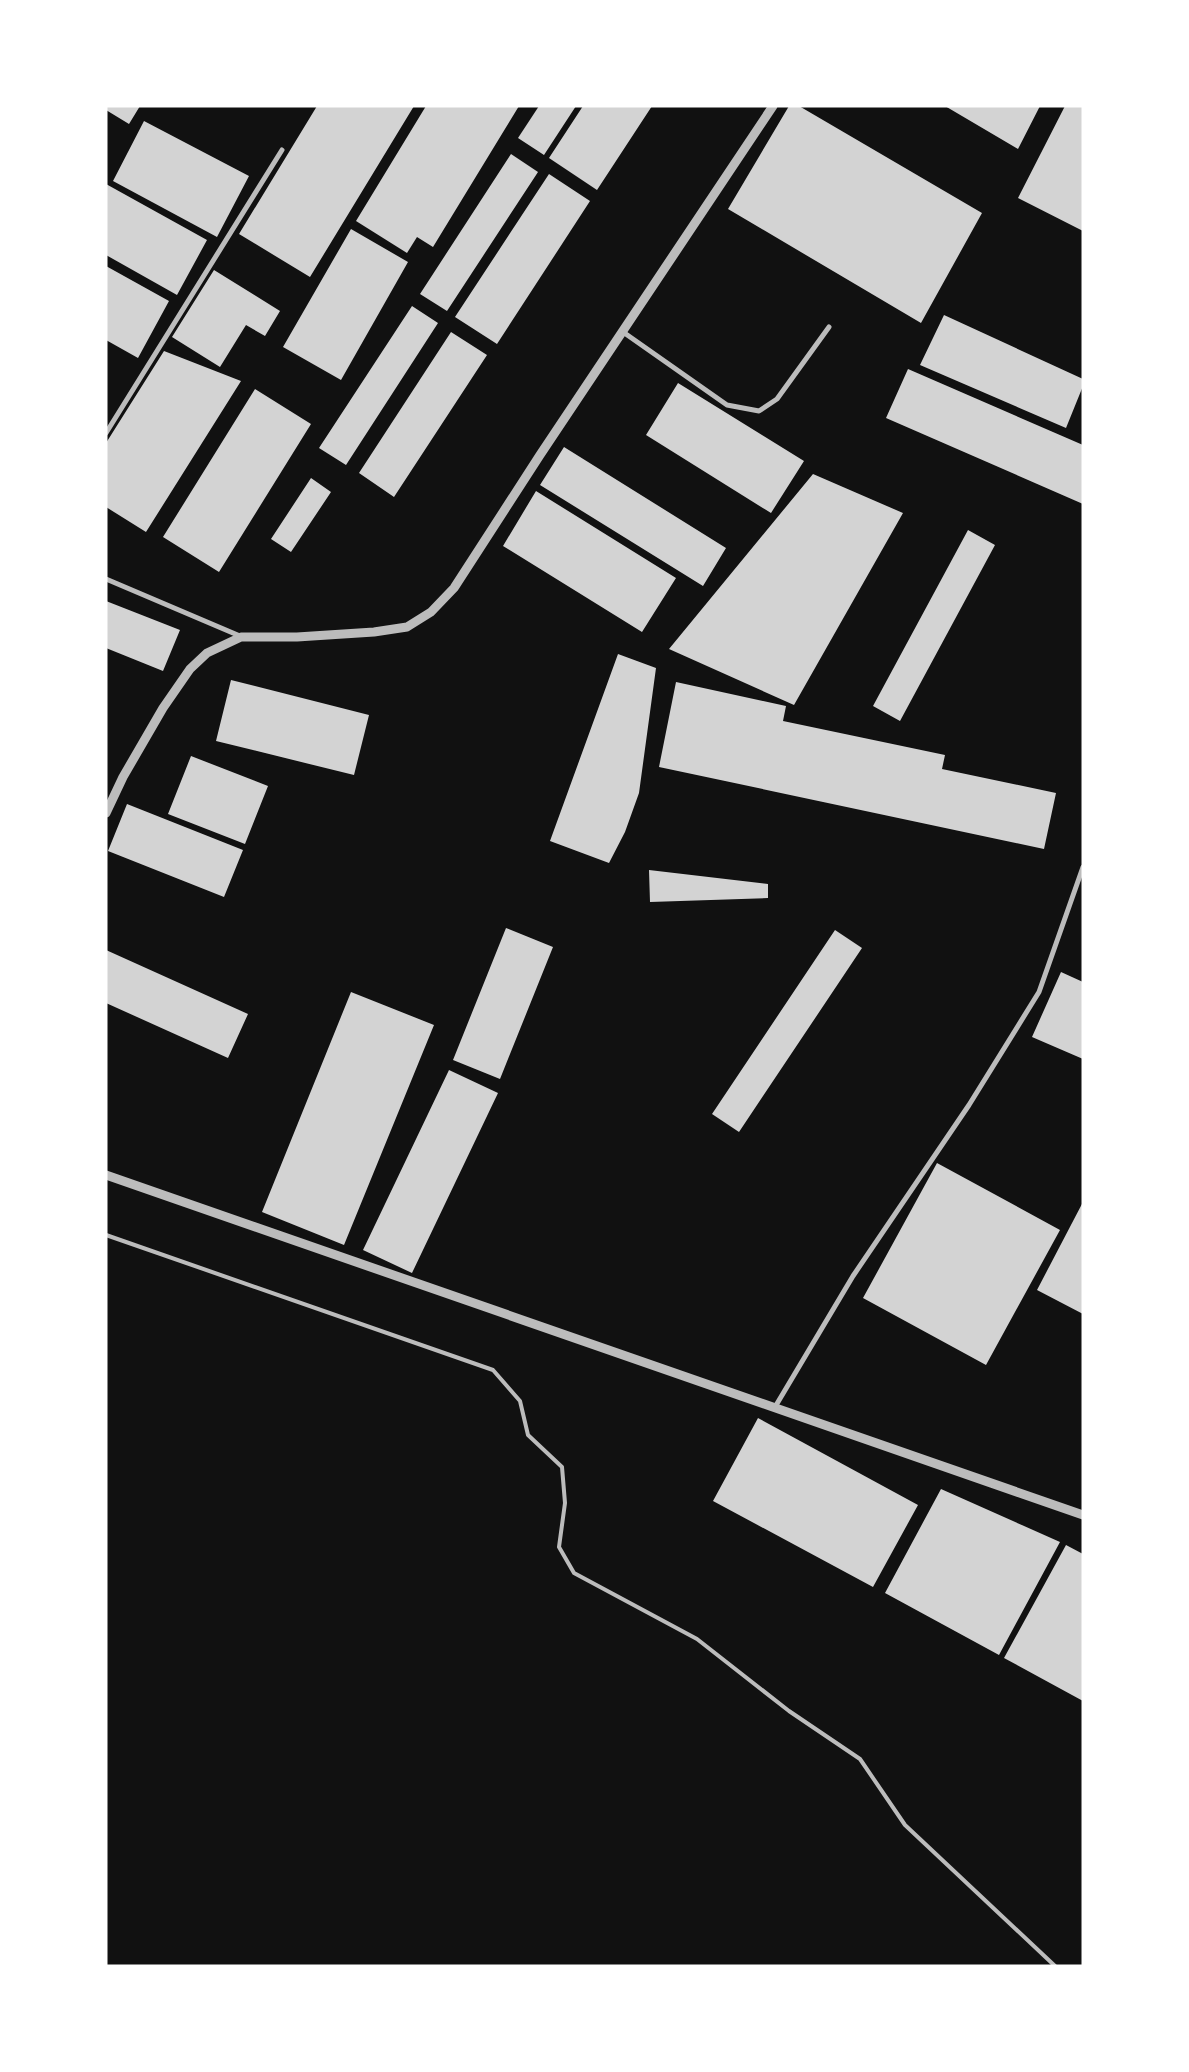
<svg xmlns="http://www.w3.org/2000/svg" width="1189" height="2072" font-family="'Varela Round',sans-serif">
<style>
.building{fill:#d3d3d3}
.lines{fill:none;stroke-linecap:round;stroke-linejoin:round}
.service{stroke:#bcbcbc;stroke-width:4}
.minor{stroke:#bcbcbc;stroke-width:5}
.tertiary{stroke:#bcbcbc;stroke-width:9}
</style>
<rect width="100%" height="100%" fill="#111"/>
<path class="building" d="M106 106H140L129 124 106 110Z
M317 106H414L310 277 239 234Z
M426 106H519L433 247 417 237 407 253 356 221Z
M539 106H576L544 155 518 138Z
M583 106H652L597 190 549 158Z
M789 106H799L982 213 921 323 728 209Z
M945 106H1040L1018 149Z
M1065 106H1083V231L1018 198Z
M144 121 249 176 217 237 113 181Z
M511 154 538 172 447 311 420 294Z
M549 174 590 201 497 344 455 317Z
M106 184 207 240 177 295 106 255Z
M351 229 408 262 341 380 283 347Z
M106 266 169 301 138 358 106 340Z
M214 270 280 311 265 336 246 325 220 367 172 337Z
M412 306 438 323 346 465 319 448Z
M944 315 1083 379V386L1066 428 920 365Z
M451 332 487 355 394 497 359 473Z
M164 351 241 381 146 532 106 507V443Z
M908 369 1083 445V504L886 418Z
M678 383 804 461 771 513 646 435Z
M255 389 311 424 219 572 163 537Z
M564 447 726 548 703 586 540 485Z
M813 474 903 513 794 705 669 649Z
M311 478 331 492 291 552 271 539Z
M536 491 676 578 642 632 503 546Z
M968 530 995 545 900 721 873 706Z
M106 601 180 630 163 671 106 648Z
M618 654 656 668 639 793 625 832 609 863 550 841Z
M231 680 369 715 354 775 216 741Z
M676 682 786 706 783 721 945 755 942 769 1056 793 1044 849 659 767Z
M191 756 268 786 245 844 168 814Z
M127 804 243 850 224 897 108 851Z
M649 870 768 884V898L650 902Z
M506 928 553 947 500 1079 453 1060Z
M835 930 862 948 739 1132 712 1114Z
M106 950 248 1014 228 1058 106 1003Z
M1061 972 1083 982V1059L1032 1037Z
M351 992 434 1025 344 1245 262 1212Z
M449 1070 498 1093 412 1273 363 1250Z
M937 1163 1060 1230 986 1365 863 1298Z
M1083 1202V1314L1037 1290Z
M758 1418 918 1505 873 1587 713 1501Z
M941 1489 1060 1542 999 1655 885 1593Z
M1066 1545 1083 1554V1701L1004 1658Z"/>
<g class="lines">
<path class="service" d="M106 1235 493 1370 520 1401 528 1435 562 1467 565 1503 559 1547 574 1573 697 1639 789 1711 860 1759 905 1825 1055 1966"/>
<path class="minor" d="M623 332 727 405 759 411 777 399 829 327
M106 433 282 150
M106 579 240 636
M775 1407 853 1276 969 1105 1039 992 1083 867"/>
<path class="tertiary" d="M106 813 123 777 163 708 190 669 207 653 241 637H297L374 632 407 627 431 612 454 588 540 455 773 106
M106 1175 1083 1515"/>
</g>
<rect width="1189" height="2072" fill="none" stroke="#ffffff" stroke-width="215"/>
</svg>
